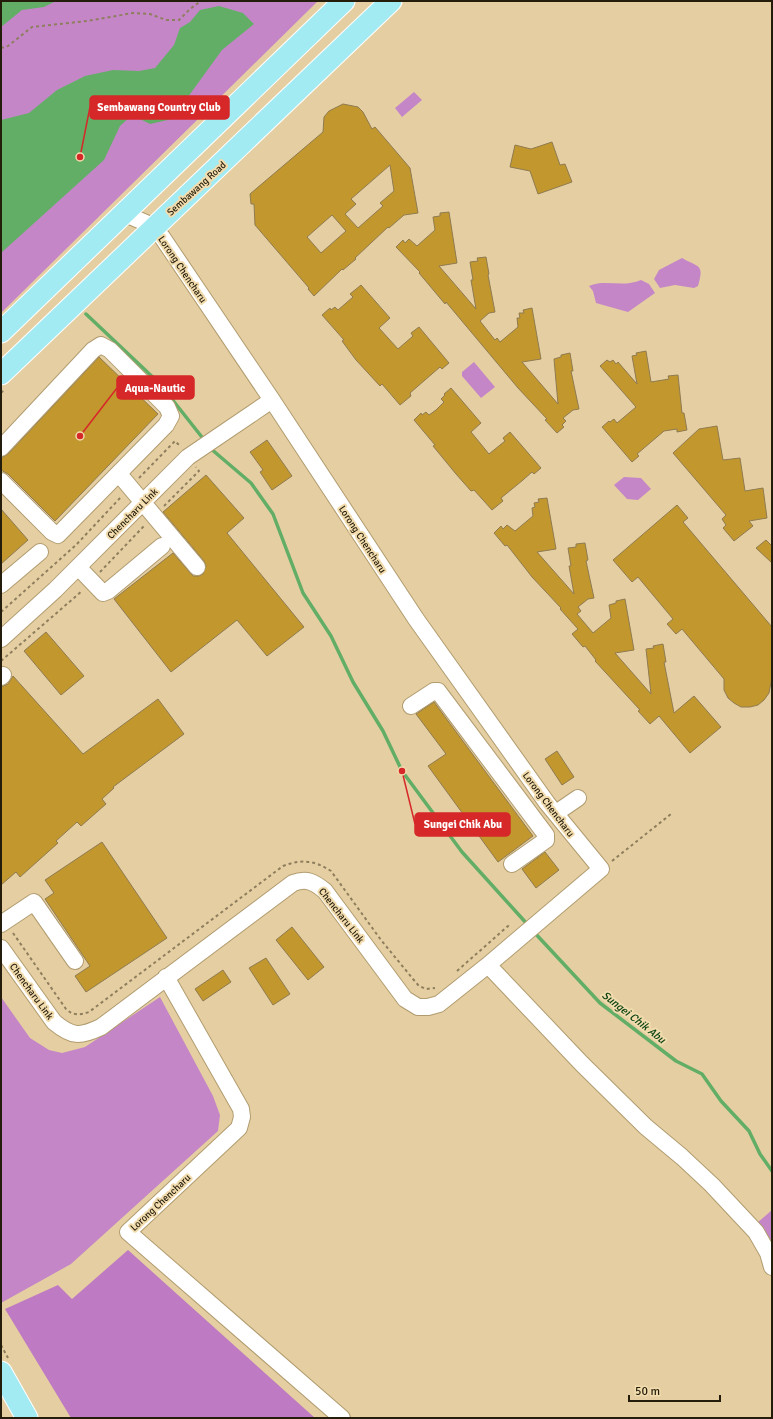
<svg xmlns="http://www.w3.org/2000/svg" width="773" height="1419" font-family="Signika,sans-serif">
<style>
.green{fill:#c486c7}
.forest{fill:#be7ac2}
.water{fill:#63ae67}
.lines{fill:none;stroke-linecap:round;stroke-linejoin:round}
.stream{stroke:#63ae67;stroke-width:3.5}
.building{fill:#c2972e;stroke:#8f7b50;fill-rule:evenodd}
.minor-casing{stroke:#b19c70;stroke-width:18}
.major-casing{stroke:#fff;stroke-width:23}
.path{stroke:#8e7e5e;stroke-width:2;stroke-dasharray:3 3;stroke-linecap:butt}
.minor{stroke:#fff;stroke-width:16}
.major{stroke:#a3ebf2;stroke-width:21}
.labels{text-anchor:middle;stroke-width:4;stroke-linejoin:round;paint-order:stroke}
.street-label{font-size:10px;fill:#251d0b;stroke:#f2dcae}
.water-label{font-size:11px;font-style:italic;fill:#0a4212;stroke:#f2dcae}
.leader{fill:none;stroke:#d62828;stroke-width:1.5}
.callout-dot{fill:#d62828;stroke:#f2dcae;stroke-width:1.5}
.callout{fill:#d62828;stroke:#d62828;stroke-width:1.5}
.callout-label{font-size:11px;text-anchor:middle;font-weight:bold;fill:#fff}
</style>
<rect width="100%" height="100%" fill="#e5cfa2"/>
<path class="green" d="M1 1H318L1 313Z
M414 92 422 100 402 117 395 108Z
M682 258C700 268 704 264 698 286L694 288 675 285 660 288 654 279 659 270Z
M641 280 649 284 655 293 628 312 596 303 593 291 589 286C606 279 623 288 641 280Z
M474 362 495 387 481 398 462 376V372Z
M624 477 641 478 651 489 638 500 627 499 614 485Z
M1 997 30 1038 49 1050 62 1053 85 1047 160 997 213 1096 220 1115 218 1131 71 1264 1 1303Z
M772 1210V1245L757 1223Z"/>
<path class="forest" d="M128 1250 315 1418H71L5 1309 58 1285 72 1299Z"/>
<path class="water" d="M1 1H56L44 7 22 10 1 27Z
M219 6 243 13 254 24 222 50 172 119 150 124 132 115 120 126 104 160 1 253V120L29 113 57 90 85 76 113 70 139 71 155 68 174 45 180 28 190 22 200 10Z"/>
<g class="lines">
<path class="stream" d="M86 314 160 384 205 441
M210 448 251 483 273 514 303 593 331 636 353 682 383 731 402 771 462 852 528 925
M533 931 600 1003 676 1061 702 1074 721 1101 749 1131 760 1154 772 1171"/>
</g>
<path class="building" d="M343 104 358 107 363 112 372 129 375 127 410 168 418 213 404 215 389 228 388 227 355 258 356 259 343 270 342 269 314 296 308 289 309 288 255 225 254 204H251L250 194 323 132 324 117 329 111ZM390 165 394 191 380 203 383 206 358 228 345 214 356 204 351 199ZM332 215 346 231 321 253 307 237Z
M552 142 560 165 565 164 572 182 538 194 530 171 510 167 515 145 531 149Z
M449 212 457 263 439 266 476 309 471 280H473L470 262 478 261 477 258 486 257 489 274 488 275 495 312 489 313 480 321 495 340 497 338 500 342 518 327 517 318H520L519 313H524L523 310 532 308 541 359 522 362 558 404 554 359 561 357V355L570 353 573 371H571L579 409 573 410 563 418 566 421 562 425 564 427 557 433 545 420 547 419 518 388 446 302 445 304 419 273 420 272 396 247 403 240 405 243 409 239 417 246 435 230 433 217 440 216V213Z
M361 285 390 318 379 328 398 349 413 336 411 333 419 327 449 363 442 369 440 367 410 393 411 396 400 405 382 384 380 386 356 360 342 341 344 340 322 315 330 308 331 310 335 307 338 310 353 297 350 294Z
M646 351 651 382 669 379 668 376 678 375 682 413H684L687 430 677 432V429L664 431 637 454 639 456 632 462 602 427 609 421 610 422 614 419 617 423 636 407 600 366 607 360 610 362 613 360 616 364 618 362 637 384 632 356 637 355 636 353Z
M99 357 158 414 55 521 8 474 1 470V458L8 454Z
M451 388 481 423 471 432 489 454 505 441 503 438 510 432 541 468 534 474 532 472 523 480 501 498 503 501 492 510 474 490 471 491 456 474 433 446 435 445 414 420 421 413 422 415 426 412 429 415 436 410 444 402 441 399 445 395 444 394Z
M717 426 723 460 740 458 745 491 763 488 767 518 749 521 753 526 734 541 723 528 726 525 722 519 726 515 673 453 699 429Z
M267 440 292 476 272 490 260 472 263 470 250 452Z
M206 475 244 518 227 533 304 627 267 656 237 620 171 672 114 599 173 553 193 576H199L203 574 206 566 204 561 163 512Z
M547 498 556 549 537 552 574 594 569 566H571L568 548 576 547V544L585 543 588 560 586 561 594 598 588 599 578 607 581 611 577 614 593 633 611 618 609 605 616 603V601L625 599 634 650 615 653 651 694 646 649 654 648 653 646 663 644 666 662H664L674 713 694 696 721 727 690 753 659 716 650 724 638 711 640 710 595 661 596 660 585 646 583 647 572 634 578 629 560 609 561 608 532 577 507 545 505 546 494 533 501 526 503 529 507 525 515 531 533 516 532 508 535 507 534 503 539 502 538 499Z
M677 505 688 518 683 522 772 627V677L769 693 764 700 758 705 750 707H741L734 703 728 698 724 690V679L682 629 676 634 667 624 673 619 638 577 632 582 613 560Z
M1 509 28 540 1 564Z
M766 540 772 546V563L756 548Z
M46 632 84 676 61 695 24 651Z
M13 676 83 754 158 699 184 734 113 787 114 788 102 799 106 804 81 826 77 822 56 841 58 843 20 877 16 872 1 885V687L8 684Z
M434 702 533 836 498 862 428 766 446 754 416 714Z
M557 751 574 777 562 785 545 759Z
M102 842 167 938 86 992 75 976 90 966 45 899 54 893 45 880Z
M545 852 559 870 536 888 522 869Z
M292 927 324 967 308 980 276 940Z
M266 958 290 994 273 1005 249 968Z
M223 970 231 982 203 1001 195 989Z"/>
<g class="lines">
<defs>
<path id="minor" d="M1 448 93 350 101 345 110 350 167 407 171 416 166 425 58 535 52 532 1 481
M119 474 197 567
M78 567 103 593 108 591 162 546
M1 585 40 552
M1 639 55 590 188 457 272 400
M1 677 3 675
M411 706 434 691H438L546 835V840L512 864
M556 813 578 798
M1 924 34 902 75 961
M1 948 54 1022C72 1037 80 1037 101 1027L293 883C307 878 314 882 325 891L405 999 418 1007H428L439 1004 488 965 601 869 547 803 416 619 272 400 162 237 153 226 125 214
M488 965 582 1064 646 1127 682 1157 712 1185 756 1232 768 1253 772 1267
M166 977 241 1109 242 1117 239 1128 128 1232 342 1418"/>
<path id="major" d="M1 332 344 1
M1 374C130 249 262 126 391 1
M1 1372 27 1418"/>
</defs>
<use href="#minor" class="minor-casing"/>
<use href="#major" class="major-casing"/>
<path class="path" d="M243 1H276
M1 48 8 46 32 27 87 21 133 13 150 14 166 20H179L190 9 201 1
M1 393 4 390
M139 478 175 441 180 446
M164 506 199 471 196 467
M100 572 144 526
M1 612 76 545 121 497
M1 661 82 591
M612 861 671 814
M13 933 66 1009C73 1016 80 1015 89 1012L283 866C301 859 314 860 331 871L381 940 413 979 419 986 426 989 435 988
M457 971 508 926 511 928
M1 1345 8 1358"/>
<use href="#minor" class="minor"/>
<use href="#major" class="major"/>
</g>
<g class="labels">
<g class="street-label">
<text transform="translate(196 188) rotate(-42)" y="4">Sembawang Road</text>
<text transform="translate(183 269) rotate(56)" y="4">Lorong Chencharu</text>
<text transform="translate(132 513) rotate(-45)" y="4">Chencharu Link</text>
<text transform="translate(363 539) rotate(57)" y="4">Lorong Chencharu</text>
<text transform="translate(549 804) rotate(53)" y="4">Lorong Chencharu</text>
<text transform="translate(342 915) rotate(52)" y="4">Chencharu Link</text>
<text transform="translate(32 991) rotate(54)" y="4">Chencharu Link</text>
<text transform="translate(160 1202) rotate(-43)" y="4">Lorong Chencharu</text>
</g>
<g class="water-label">
<text transform="translate(634 1017) rotate(38)" y="4">Sungei Chik Abu</text>
</g>
</g>
<path class="leader" d="M80 157L90 107M80 436L117 388M402 771L415 824"/>
<g class="callout-dot">
<circle cx="80" cy="157" r="4"/>
<circle cx="80" cy="436" r="4"/>
<circle cx="402" cy="771" r="4"/>
</g>
<g class="callout">
<rect x="90" y="96" width="139" height="23" rx="4"/>
<rect x="117" y="376" width="77" height="23" rx="4"/>
<rect x="415" y="813" width="95" height="23" rx="4"/>
</g>
<g class="callout-label">
<text x="159" y="111">Sembawang Country Club</text>
<text x="155" y="392">Aqua-Nautic</text>
<text x="463" y="828">Sungei Chik Abu</text>
</g>
<rect width="773" height="1419" fill="none" stroke="#251d0b" stroke-width="4"/>
<path d="M629 1395v6h91v-6" fill="none" stroke="#251d0b" stroke-width="2"/>
<text x="635" y="1395" font-size="12" fill="#251d0b" stroke="#f2dcae" stroke-width="3" paint-order="stroke">50 m</text>
</svg>
